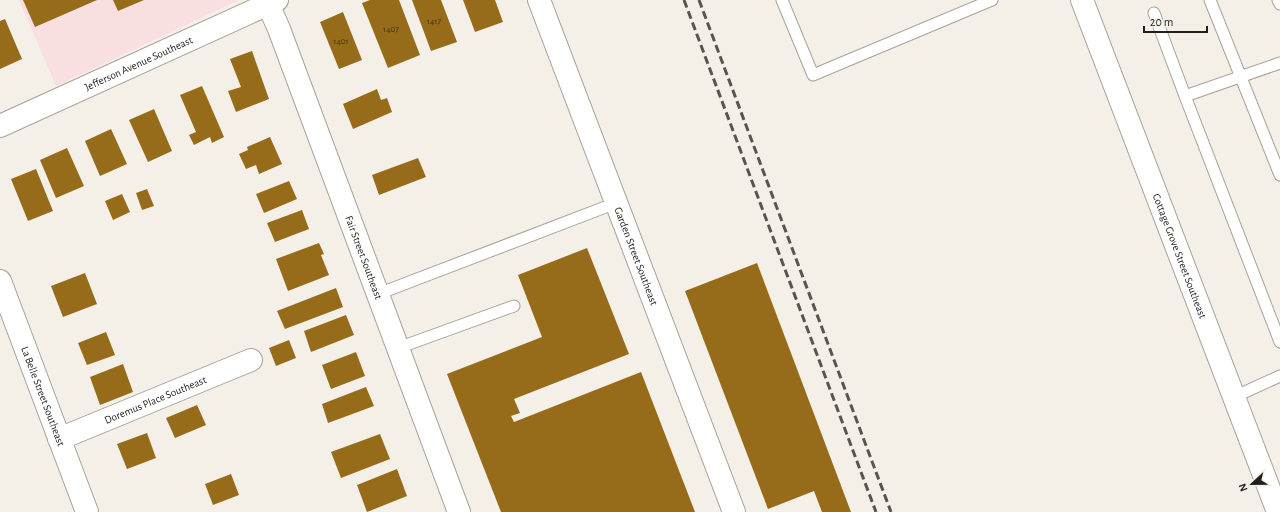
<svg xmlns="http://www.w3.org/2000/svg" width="1280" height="512" font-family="'Alegreya Sans',sans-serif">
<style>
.education{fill:#fadfe1}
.building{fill:#966c1a}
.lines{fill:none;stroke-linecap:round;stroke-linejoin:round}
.service-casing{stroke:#a7a299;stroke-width:13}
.minor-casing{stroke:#a7a299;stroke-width:24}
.service{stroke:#fff;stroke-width:11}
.minor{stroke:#fff;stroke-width:22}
.rail{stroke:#575550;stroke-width:3;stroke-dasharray:8 4;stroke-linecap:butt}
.labels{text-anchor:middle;stroke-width:3.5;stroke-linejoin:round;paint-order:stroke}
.number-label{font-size:9px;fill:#3e321b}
.street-label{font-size:11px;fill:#201e1b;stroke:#f5f0e7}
</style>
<rect width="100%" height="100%" fill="#f5f0e7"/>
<path class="education" d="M19 0H239L56 86Z"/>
<path class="building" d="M23 0H97L35 27Z
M113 0H144L118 11Z
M370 0H399L420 55 388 68 362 3Z
M412 0H441L457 42 431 51Z
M463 0H495L503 22 475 32Z
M343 12 362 60 339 69 320 22Z
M5 19 22 59 0 69V21Z
M252 51 269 99 236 112 228 91 241 87 230 59Z
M202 86 224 137 212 143 210 137 194 145 189 135 196 132 180 95Z
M377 89 381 100 387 98 392 112 353 129 343 104Z
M154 109 172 151 148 162 129 120Z
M111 129 127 164 100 176 85 141Z
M270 137 282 164 259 174 256 165 246 169 239 154 248 150 247 147Z
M67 148 84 186 56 198 40 160Z
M418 158 426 177 379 195 372 175Z
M36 169 53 211 28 221 11 179Z
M289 181 297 199 264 213 256 194Z
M147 189 154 206 142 210 136 193Z
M122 194 130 212 113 220 105 201Z
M302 210 309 229 275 242 267 223Z
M319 243 324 254 321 255 329 275 288 291 276 259Z
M587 248 629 354 514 399 520 413 511 416 514 422 641 372 695 512H501L447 374 542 337 518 275Z
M757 263 851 512H822L814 491 768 509 685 291Z
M85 273 97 304 63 317 51 286Z
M336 288 343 307 285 329 277 311Z
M346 315 354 335 311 352 304 331Z
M106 332 115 355 87 365 78 343Z
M289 340 296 358 276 366 269 348Z
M356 352 365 376 331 389 322 365Z
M123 364 133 392 100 405 90 377Z
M366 387 374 406 328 423 322 404Z
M197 405 206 425 175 438 166 418Z
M147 433 156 458 127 469 117 444Z
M380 434 390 459 341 478 331 452Z
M397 469 407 496 367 512 357 485Z
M231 474 239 495 213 505 205 484Z"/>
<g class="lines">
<defs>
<path id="service" d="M782 0 813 75 992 0
M1210 0 1280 175
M1278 0 1280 4
M1154 13 1185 96
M1280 63 1185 96 1280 342
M378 294 616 203
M398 348 514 306
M1234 397 1280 376"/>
<g id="minor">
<path id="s1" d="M539 0 734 512"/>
<path id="s2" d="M1082 0 1278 512"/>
<path id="s3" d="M268 4 279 29 459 512"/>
<path id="s4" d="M0 126 277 0"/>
<path id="s5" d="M0 281 87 512"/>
<path id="s6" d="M59 439 251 360"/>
</g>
</defs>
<use href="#service" class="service-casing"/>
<use href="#minor" class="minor-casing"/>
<use href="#service" class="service"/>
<use href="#minor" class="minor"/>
<path class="rail" d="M684 0 876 512
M699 0 891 512"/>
</g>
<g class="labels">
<g class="number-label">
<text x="434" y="24">1417</text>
<text x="391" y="32">1407</text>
<text x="341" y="44">1401</text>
</g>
<g class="street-label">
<text dy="4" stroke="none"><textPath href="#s4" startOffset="152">Jefferson Avenue Southeast</textPath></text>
<text dy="4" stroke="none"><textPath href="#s1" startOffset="274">Garden Street Southeast</textPath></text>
<text dy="4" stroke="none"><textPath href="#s2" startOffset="274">Cottage Grove Street Southeast</textPath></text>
<text dy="4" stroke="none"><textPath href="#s3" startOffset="271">Fair Street Southeast</textPath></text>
<text dy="4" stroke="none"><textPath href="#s5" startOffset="123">La Belle Street Southeast</textPath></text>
<text dy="4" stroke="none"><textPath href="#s6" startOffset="104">Doremus Place Southeast</textPath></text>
</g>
</g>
<g transform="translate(1252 484) rotate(248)" stroke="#f5f0e7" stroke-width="3" paint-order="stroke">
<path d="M0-3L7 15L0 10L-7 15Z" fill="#201e1b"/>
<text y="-6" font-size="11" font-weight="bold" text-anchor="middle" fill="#201e1b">N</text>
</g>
<path d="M1144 26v6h63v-6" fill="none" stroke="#201e1b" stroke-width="2"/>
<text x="1150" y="26" font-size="12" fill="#201e1b" stroke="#f5f0e7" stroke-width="3" paint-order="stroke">20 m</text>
</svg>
